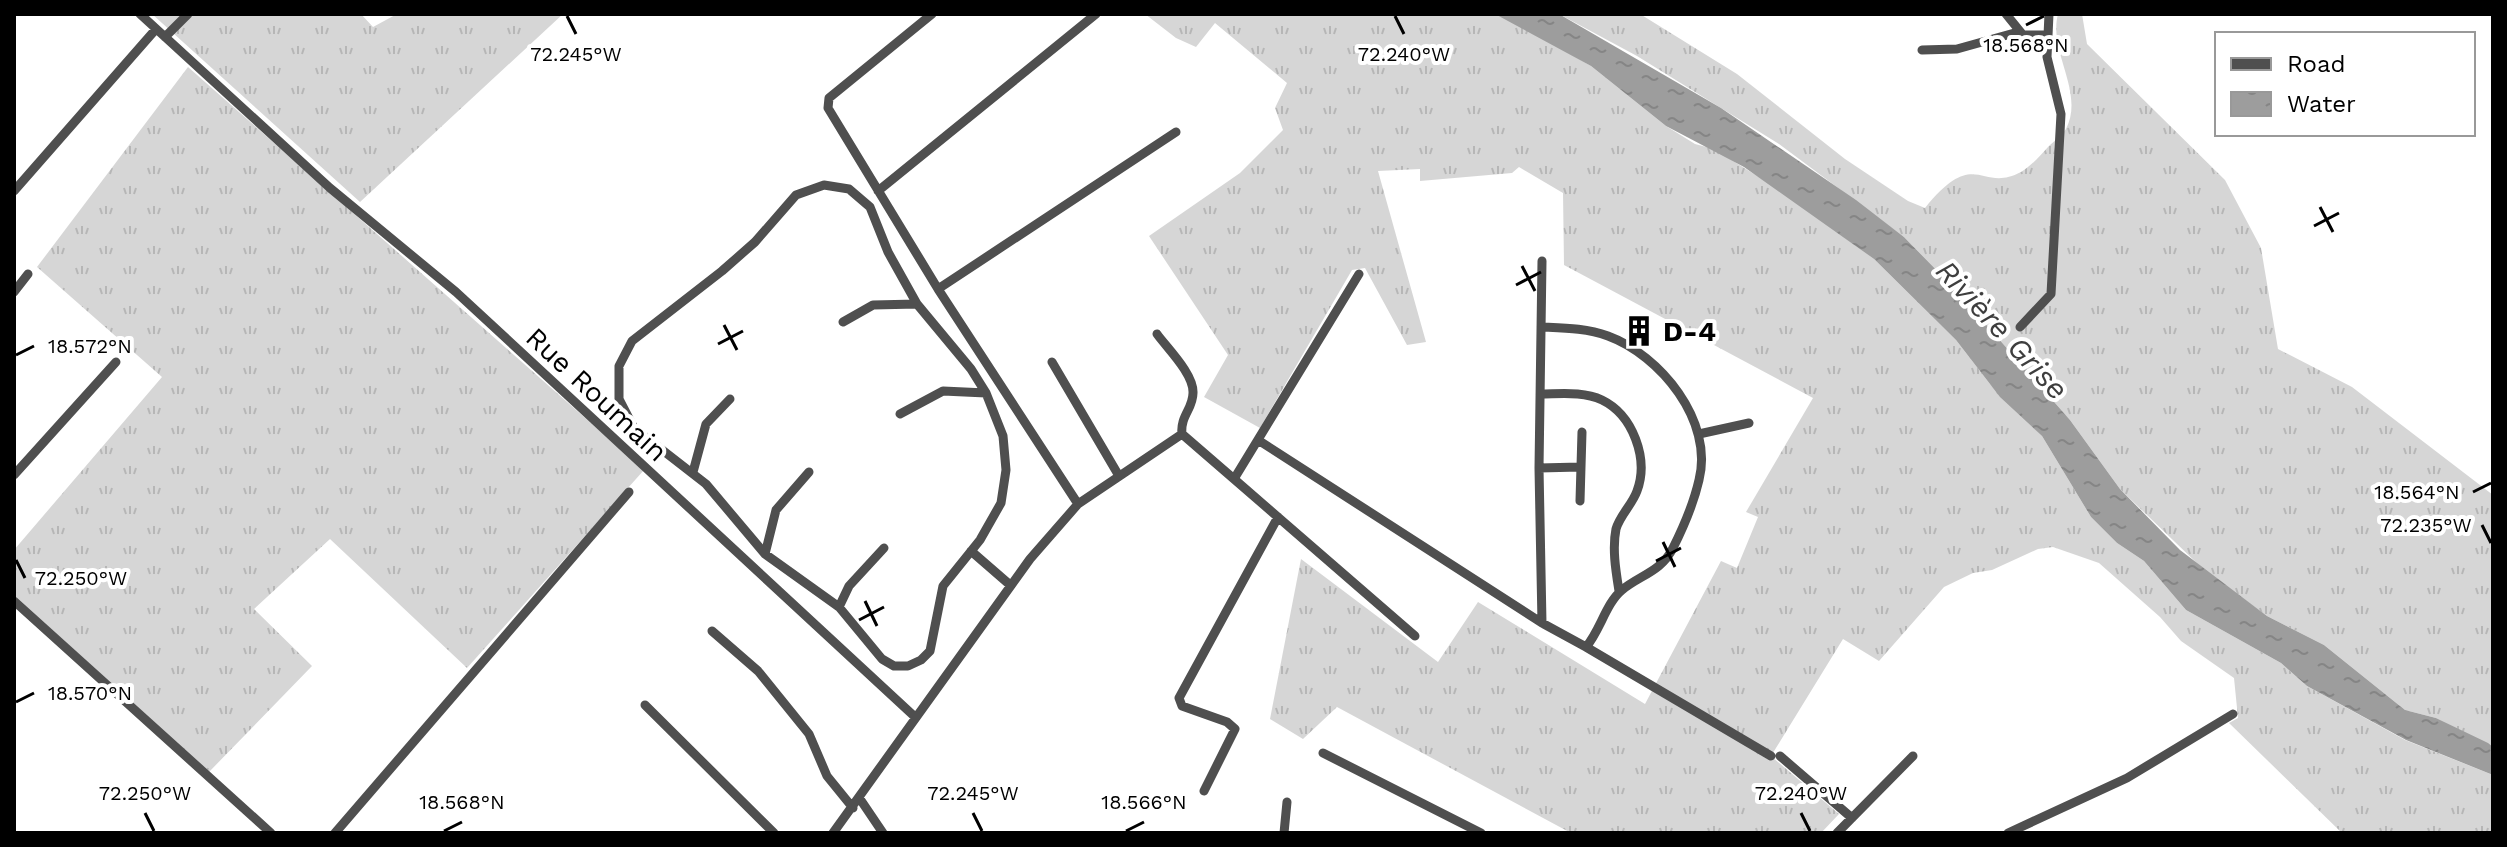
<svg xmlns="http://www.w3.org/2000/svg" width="2507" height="847" font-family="'Work Sans',sans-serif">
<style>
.grass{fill:url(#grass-tufts)}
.water{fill:url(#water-ripples)}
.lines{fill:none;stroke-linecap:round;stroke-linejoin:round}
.minor{stroke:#4f4f4f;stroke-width:9}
.ticks{fill:none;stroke:#000;stroke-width:3}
.labels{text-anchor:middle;stroke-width:8;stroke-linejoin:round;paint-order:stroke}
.poi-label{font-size:28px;font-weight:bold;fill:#000;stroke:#fff;text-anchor:start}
.street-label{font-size:28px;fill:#000;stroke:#fff}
.water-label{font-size:30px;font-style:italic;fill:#3e3e3e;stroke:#fff}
.ticks-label{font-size:20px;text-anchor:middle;fill:#000;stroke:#fff;stroke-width:8;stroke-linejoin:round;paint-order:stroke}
</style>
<defs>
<pattern id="grass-tufts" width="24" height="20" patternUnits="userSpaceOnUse" patternTransform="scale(2)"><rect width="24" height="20" fill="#d6d6d6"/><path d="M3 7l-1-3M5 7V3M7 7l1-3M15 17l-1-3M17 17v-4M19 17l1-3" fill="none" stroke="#b6b6b6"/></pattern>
<pattern id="water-ripples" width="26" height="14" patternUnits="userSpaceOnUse" patternTransform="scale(2)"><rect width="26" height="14" fill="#9d9d9d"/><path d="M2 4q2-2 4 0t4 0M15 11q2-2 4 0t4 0" fill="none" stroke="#858585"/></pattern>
</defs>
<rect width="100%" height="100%" fill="#fff"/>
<path class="grass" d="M152 14H361L373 27 397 14H563L360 202Z
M1145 14H1495L1529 30 1591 66 1666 126 1695 144 1714 149 1778 189 1874 259 1956 340 1990 384 2042 436 2091 517 2117 543 2144 561 2186 610 2281 663 2307 686 2405 740 2493 775V833H2342L2229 723 2238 718 2234 678 2181 641 2160 617 2099 563 2053 547 2038 549 1992 570 1973 573 1944 587 1879 661 1843 639 1771 756 1839 814 1821 833H1571L1337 707 1303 739 1270 719 1301 559 1438 662 1478 602 1645 704 1721 561 1737 568 1758 517 1746 512 1813 398 1564 265 1563 193 1519 167 1512 173 1420 181V169L1378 171 1426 342 1407 345 1365 268 1352 270 1260 428 1204 397 1228 355 1149 236 1240 173 1283 130 1275 108 1287 83 1215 23 1196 47 1176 38Z
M1559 14H1640L1737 74 1845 159 1908 201 1925 208C1976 145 1980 194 2021 172 2031 166 2040 156 2048 147 2053 142 2062 135 2066 129 2085 92 2048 52 2058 14H2082L2087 44 2225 180 2261 248 2278 349 2352 387 2493 495V747L2436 718 2405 710 2324 645 2267 616 2203 569 2120 489 2070 420 1953 287 1904 237 1779 144 1637 56Z
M188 67 644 470 467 668 330 539 254 609 312 666 209 772 14 595V550L162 377 37 267Z"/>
<path class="water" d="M1495 14H1559L1721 108 1856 200 1904 237 1953 287 2070 420 2120 489 2180 550 2267 616 2324 645 2405 710 2436 718 2488 743 2493 747V775L2406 740 2307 686 2281 663 2186 610 2144 561 2117 543 2091 517 2042 436 2000 397 1956 340 1874 259 1744 167 1666 126 1591 66Z"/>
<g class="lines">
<path class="minor" d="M140 14 330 188 456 292 914 716
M932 14 829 98 828 108 938 289 1078 504
M2006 14 2023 35H2048
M165 37 188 14
M1922 50 1957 49 2018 32
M824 185 849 189 870 207 888 252 917 304 971 369 986 393 1003 436 1006 470 1001 503 980 540 943 586 930 651 921 660 908 666H894L882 659 839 607 765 554 706 484 634 428 619 399V366L632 341 722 271 755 242 796 195Z
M14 191 156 29
M878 191 1096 14
M1542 261 1539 468 1542 623
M938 289 1176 132
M14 292 28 274
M843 322 873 305 917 304
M2020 327 2051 294 2061 114 2047 57 2049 14
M1157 334C1167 348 1194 374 1193 393 1193 409 1180 416 1182 434
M1052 362 1119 476
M1540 394C1560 394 1583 391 1602 400 1633 415 1649 459 1637 491 1632 505 1620 515 1616 529 1612 549 1616 572 1619 591
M900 414 943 391 986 393
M1699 434 1749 423
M1258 440 1542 623 1586 647C1600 631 1606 603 1622 590 1640 575 1661 572 1673 548 1683 528 1694 502 1699 480 1714 421 1660 355 1608 336 1586 328 1564 328 1541 327
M1539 468 1580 467
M693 472 706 424 730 399
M14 475 116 362
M1234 479 1415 636
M1580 501 1582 432
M971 551 1009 584
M765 554 776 510 809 472
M14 601 271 833
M839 607 849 586 884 548
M712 631 758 671 809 734 827 776 853 808
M1586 647 1771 756
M645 705 774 833
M1323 753 1481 833
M1780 756 1852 818
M1204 791 1235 729 1227 722 1182 706 1179 698 1278 517
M860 799 883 833
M335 833 629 492
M833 833 1030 559 1078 504 1182 434 1234 479 1359 274
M1284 833 1287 802
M1837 833 1913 756
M2008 833 2127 778 2233 714"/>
</g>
<path class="ticks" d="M567 16 576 34M1395 16 1404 34M2026 25 2044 16M2320 207 2333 232M2314 226 2339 213M1522 266 1535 291M1516 285 1541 272M724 325 737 350M718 344 743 331M16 355 34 346M2473 492 2491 483M2482 525 2491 543M1663 542 1675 567M16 560 25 578M1656 561 1681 548M865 601 877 626M859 620 884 607M16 702 34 693M145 813 154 831M973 813 982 831M1801 813 1810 831M444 831 462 822M1126 831 1144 822"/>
<defs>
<symbol id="building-bare" viewBox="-9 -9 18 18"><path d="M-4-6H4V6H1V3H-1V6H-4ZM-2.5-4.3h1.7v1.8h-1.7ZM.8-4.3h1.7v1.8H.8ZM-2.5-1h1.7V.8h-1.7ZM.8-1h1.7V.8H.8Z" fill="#000" stroke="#fff" stroke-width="2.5" paint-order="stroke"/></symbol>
</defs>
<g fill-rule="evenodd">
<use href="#building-bare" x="1617" y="309" width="44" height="44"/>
</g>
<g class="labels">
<g class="poi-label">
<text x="1663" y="341">D-4</text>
</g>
<g class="street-label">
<text transform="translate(597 394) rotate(43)" y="10">Rue Roumain</text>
</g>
<g class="water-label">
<text transform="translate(2002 330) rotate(47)" y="10">Rivière Grise</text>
</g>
</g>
<g class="ticks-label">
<text x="2026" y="52">18.568°N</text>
<text x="576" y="61">72.245°W</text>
<text x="1404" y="61">72.240°W</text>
<text x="90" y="353">18.572°N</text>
<text x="2417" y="499">18.564°N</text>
<text x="2426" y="532">72.235°W</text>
<text x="81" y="585">72.250°W</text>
<text x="90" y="700">18.570°N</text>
<text x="145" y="800">72.250°W</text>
<text x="973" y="800">72.245°W</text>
<text x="1801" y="800">72.240°W</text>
<text x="462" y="809">18.568°N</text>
<text x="1144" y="809">18.566°N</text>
</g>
<rect width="2507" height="847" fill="none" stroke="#000000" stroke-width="32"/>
<rect x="2215" y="32" width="260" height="104" fill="#ffffff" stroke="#999999" stroke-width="2"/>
<rect x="2231" y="58" width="40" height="12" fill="#4f4f4f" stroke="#999999" stroke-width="2"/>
<text x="2287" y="72" font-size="24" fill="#000000">Road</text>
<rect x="2231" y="92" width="40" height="24" fill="url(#water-ripples)" stroke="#999999" stroke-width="2"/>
<text x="2287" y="112" font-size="24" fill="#000000">Water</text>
</svg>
